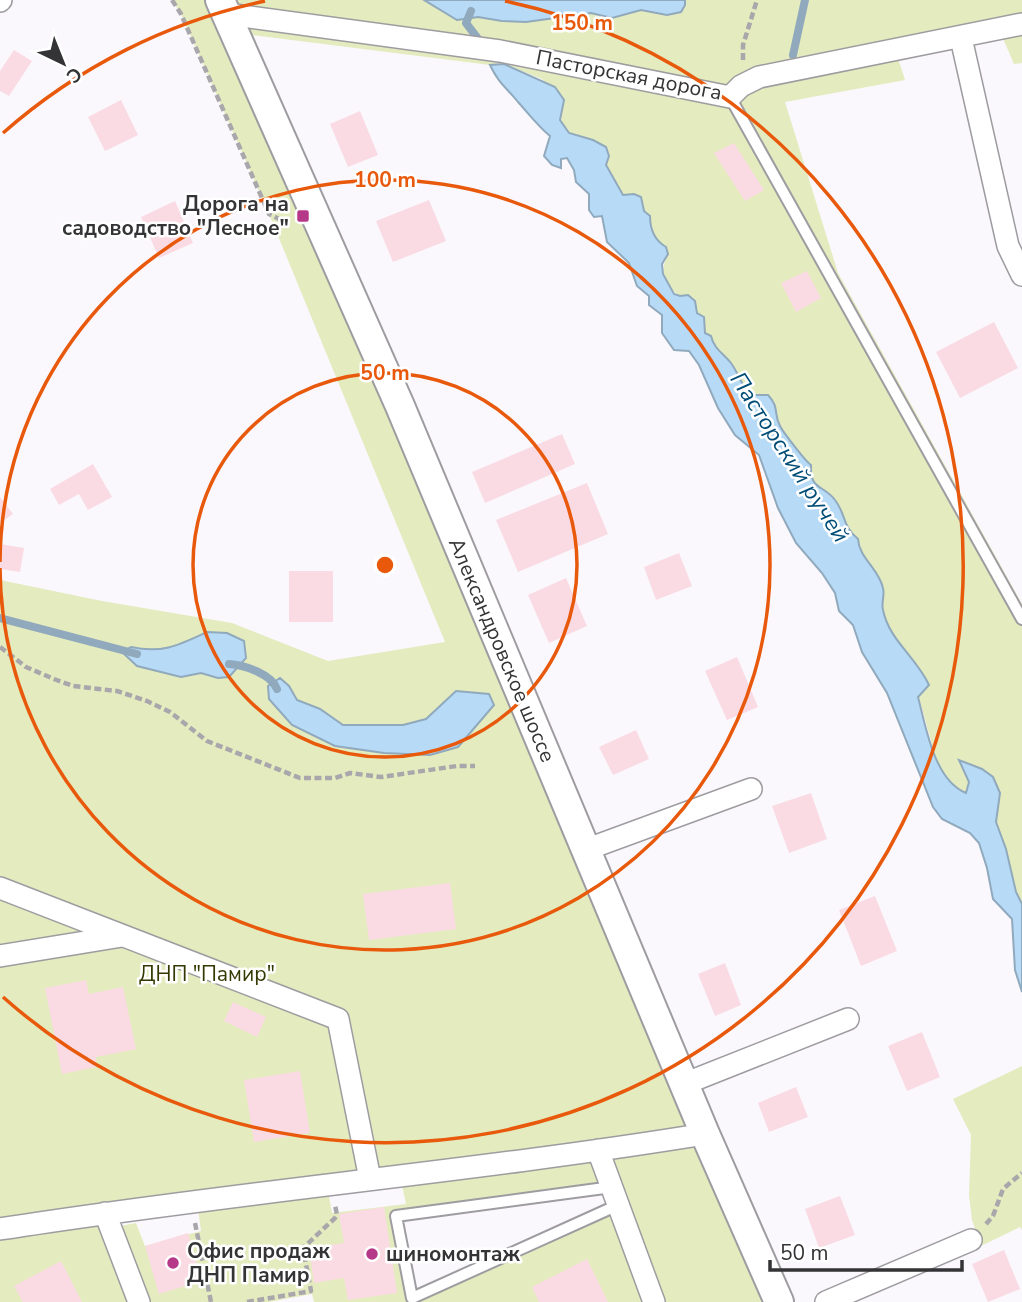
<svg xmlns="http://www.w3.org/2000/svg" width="1022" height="1302" font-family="'Nunito Sans',sans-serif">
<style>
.green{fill:#e4ebbe;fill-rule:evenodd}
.water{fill:#b7dbf7;stroke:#90a9bd;stroke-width:2}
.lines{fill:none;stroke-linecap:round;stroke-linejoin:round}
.stream{stroke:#90a9bd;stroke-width:8}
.building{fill:#fadbe3}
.lane-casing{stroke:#9e9ca0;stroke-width:14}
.street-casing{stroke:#9e9ca0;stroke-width:24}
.secondary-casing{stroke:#9e9ca0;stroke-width:32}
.path{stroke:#a9a7ab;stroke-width:4.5;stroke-dasharray:7 3.5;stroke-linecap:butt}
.lane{stroke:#fff;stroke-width:10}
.street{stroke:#fff;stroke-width:21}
.secondary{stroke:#fff;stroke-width:28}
.ring{fill:none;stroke:#e8590c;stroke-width:3.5}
.poi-dot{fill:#b63989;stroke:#fff;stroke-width:2.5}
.labels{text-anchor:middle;stroke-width:5;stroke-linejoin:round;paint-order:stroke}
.street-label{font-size:21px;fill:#343335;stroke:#fff}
.poi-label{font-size:21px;font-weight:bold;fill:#343335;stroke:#fff;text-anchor:start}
.park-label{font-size:21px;fill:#343902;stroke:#fff}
.water-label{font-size:23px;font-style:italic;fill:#004d77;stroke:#fff}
.centre{fill:#e8590c;stroke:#fff;stroke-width:3.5}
.ring-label{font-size:21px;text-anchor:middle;font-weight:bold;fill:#e8590c;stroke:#fff;stroke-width:5;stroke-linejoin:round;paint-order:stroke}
</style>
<rect width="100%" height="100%" fill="#faf8fd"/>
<path class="green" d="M172 0H424L457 20 478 17 502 21 526 22 591 13 612 18 641 10 667 15 685 5V0H1022V63L1014 64 999 29 895 49 905 80 785 102 838 273 1022 604V904L1016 892 1006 849 996 822 1000 793 993 777 982 769 959 761 969 782 966 793 959 790 938 766 906 651C895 644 885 622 882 609 881 602 885 594 883 587 878 569 859 557 858 539 842 526 846 514 835 500 823 484 810 491 811 465 806 462 782 431 780 426 776 419 776 411 775 404L753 395 741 385 736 371 729 360 713 346 711 336 705 333 704 317C696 312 690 304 682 298 666 286 658 274 668 254L650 229V216L644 211 641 197 634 194 623 195 606 165 609 156 593 140 569 133 560 120 564 100 542 79 504 64 490 65 236 33 779 1302H415L619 1208 610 1184 391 1212 409 1302H314L312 1294 269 1302H0V580L102 601 232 623 328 661 445 642 269 214 181 14ZM207 632 246 658 229 677 218 678 201 673 181 677 123 653 132 647C162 654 179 645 207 632ZM289 686 297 700 320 709 343 725H403L427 719 456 691 430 755 292 725ZM400 1176 406 1204 332 1213 327 1185ZM197 1201 201 1231 145 1246 136 1223 99 1230 95 1215Z
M1022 1066V1230L1020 1227 981 1246 972 1220 969 1195 971 1135 953 1099Z"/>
<path class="water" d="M424 0H685V5L681 12 667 15 641 10 612 18 591 13 526 22 502 21 478 17 457 20Z
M504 64 555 87 564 100 560 120 569 133 593 140 606 147 609 156 606 165 623 195 634 194 641 197 644 211 650 216C650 229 654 240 666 247L668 254 662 264 663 274 674 294 680 296 688 295 695 301 697 313 704 317 705 333 711 336C714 349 723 353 731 363 741 377 738 382 753 395H768C780 408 773 413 780 426 783 432 806 462 811 465 810 491 823 484 835 500 846 514 842 526 858 539 859 558 879 569 883 588 885 595 881 603 883 610 889 640 916 657 929 685L918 697C926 727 934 780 966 793L969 782 959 760 982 769 993 777 1000 793 996 822 1006 849 1016 892 1022 904V992L1015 970 1012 919 993 899 987 868 979 843 970 833 942 819 933 807 887 693 862 652 853 625 839 611 835 593 822 573 796 543 778 508 759 455 735 435 718 408 699 365 689 351 674 350 662 333V315L649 305V296L637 286 629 263 607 242 602 216 594 217 589 210V194L576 182 574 170 567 158 561 159V168L552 165 544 156 550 136C537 125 529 114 518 102 506 87 499 84 490 65Z
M207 632 227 633 244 641 246 658 229 677 218 678 201 673 181 677 137 666 122 652 131 647C162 654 179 645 207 632Z
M280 678 289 686 297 700 320 709 343 725H403L426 719 456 691 489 694 494 705 458 747 430 755 384 753 335 746 292 725 269 699 268 686Z"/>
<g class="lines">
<path class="stream" d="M471 11 466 23 482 44
M793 55 805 0
M0 618 137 654
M229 664C245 665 271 674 277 689"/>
</g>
<path class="building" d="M14 50 32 61 9 96 0 91V71Z
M121 100 138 135 105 151 88 117Z
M360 111 378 155 348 167 330 124Z
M734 143 764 190 745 201 714 153Z
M429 200 446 241 393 262 376 221Z
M175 201 193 243 159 258 141 217Z
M807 271 821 298 796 312 781 283Z
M994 322 1018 368 960 398 936 352Z
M562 434 575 464 485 503 472 472Z
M93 464 112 497 88 510 79 494 59 505 50 489Z
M587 483 608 534 518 572 496 520Z
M0 497 13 514 0 523Z
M0 544 24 548 20 572 0 569Z
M679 553 692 586 656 600 644 567Z
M289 571H333V622H289Z
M566 578 587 626 549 643 528 595Z
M737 657 758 707 727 720 705 671Z
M636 730 649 759 613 775 599 747Z
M811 793 827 839 789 853 772 806Z
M450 883 456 929 369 940 363 894Z
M875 896 897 951 861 966 839 910Z
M725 963 741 1005 715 1016 698 974Z
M86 980 89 994 123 987 136 1049 96 1057V1067L62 1074 45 988Z
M233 1002 266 1017 257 1037 224 1021Z
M922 1032 940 1077 907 1091 888 1046Z
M300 1071 310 1133 254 1142 244 1080Z
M796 1087 808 1117 769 1132 758 1103Z
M840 1196 855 1235 819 1248 805 1209Z
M384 1207 397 1293 348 1300 344 1278 314 1283 309 1248 344 1243 339 1214Z
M188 1233 202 1281 159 1294 145 1246Z
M1004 1250 1020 1289 988 1302 972 1264Z
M587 1259 608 1302H539L532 1287Z
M61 1261 82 1302H23L14 1286Z"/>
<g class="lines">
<defs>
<path id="lane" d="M730 97 1022 619
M612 1187 396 1216 412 1298 618 1205"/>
<path id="street" d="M0 1 1 0
M227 14 500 51 730 97 741 86 759 77 1022 24
M961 38 1008 246 1022 275
M585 850 751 789
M0 888 338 1019 370 1179
M0 956 122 936
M684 1084 848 1019
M598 1150 654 1302
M105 1213 139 1302
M0 1229C234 1192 471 1172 705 1134
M826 1302 971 1240"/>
<path id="secondary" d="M220 0 400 406 705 1134 779 1302"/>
</defs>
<use href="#lane" class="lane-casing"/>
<use href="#street" class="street-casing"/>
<use href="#secondary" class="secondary-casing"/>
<path class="path" d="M172 0 181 14 269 214 289 224
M743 60V45L757 0
M0 647 26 667 54 679 73 686 117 691 147 701 170 712 207 741 300 778H335L350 773 381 777 457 766H475
M195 1223 211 1302
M986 1224 993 1216 1003 1189 1022 1173
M247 1302 311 1291 303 1248 335 1218 337 1215 335 1205"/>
<use href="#lane" class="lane"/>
<use href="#street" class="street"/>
<use href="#secondary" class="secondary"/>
</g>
<g class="ring">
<circle cx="385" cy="565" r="192"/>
<path d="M0 562A385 385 0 1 1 0 568"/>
<path d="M3 133A577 577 0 0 1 265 1M505 1A577 577 0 1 1 3 997"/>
</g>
<g class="poi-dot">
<rect x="296" y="209" width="14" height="14" rx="3.5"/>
<circle cx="372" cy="1254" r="7"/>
<circle cx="173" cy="1263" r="7"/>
</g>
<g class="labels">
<g class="street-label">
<text transform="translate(629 75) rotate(11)" y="7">Пасторская дорога</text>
<text transform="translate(502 650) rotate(67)" y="7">Александровское шоссе</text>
</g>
<g class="poi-label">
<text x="289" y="211" text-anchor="end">Дорога на<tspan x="289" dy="24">садоводство "Лесное"</tspan></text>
<text x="187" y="1258">Офис продаж<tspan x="187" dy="24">ДНП Памир</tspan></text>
<text x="386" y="1261">шиномонтаж</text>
</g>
<g class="park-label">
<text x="207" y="981">ДНП "Памир"</text>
</g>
<g class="water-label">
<text transform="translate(790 457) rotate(57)" y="8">Пасторский ручей</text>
</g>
</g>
<circle cx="385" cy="565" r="10" class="centre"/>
<g class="ring-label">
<text x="582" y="30">150 m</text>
<text x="385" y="187">100 m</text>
<text x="385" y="380">50 m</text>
</g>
<g transform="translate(63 63) rotate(137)" stroke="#ffffff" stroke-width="5" paint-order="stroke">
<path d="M0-5L12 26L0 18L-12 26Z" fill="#343335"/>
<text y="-10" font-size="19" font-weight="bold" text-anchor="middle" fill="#343335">С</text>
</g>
<path d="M770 1260v10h192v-10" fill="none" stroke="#343335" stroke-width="3.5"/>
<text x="780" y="1260" font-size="21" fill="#343335" stroke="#ffffff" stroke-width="5" paint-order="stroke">50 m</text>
</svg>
